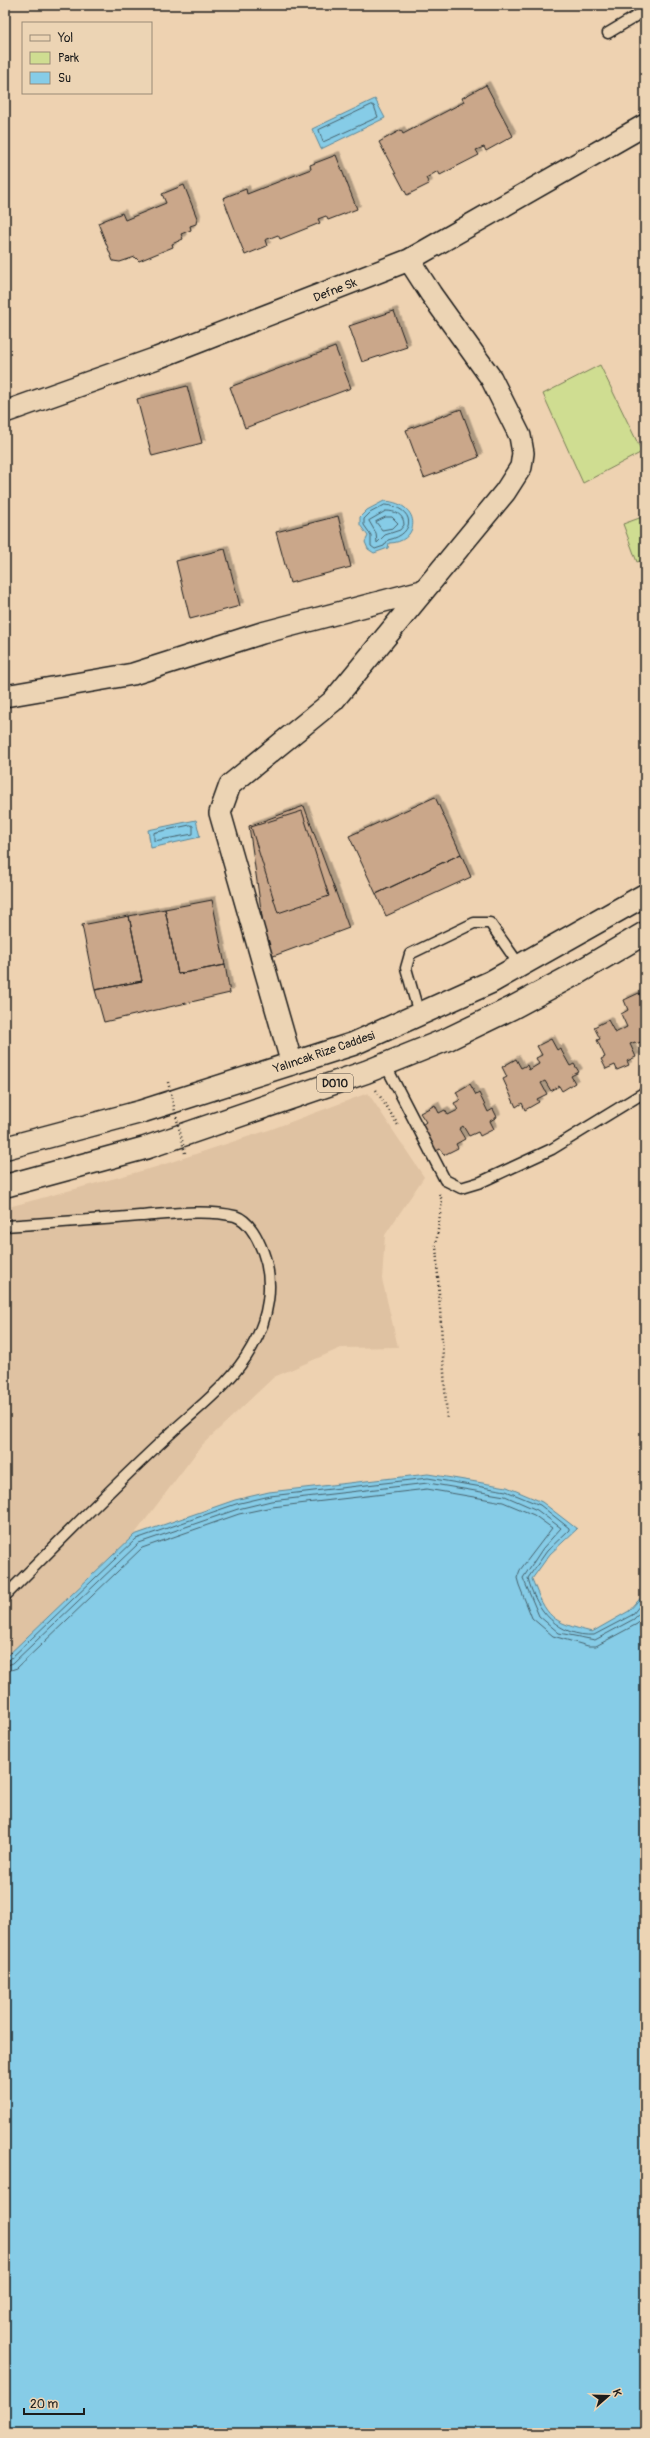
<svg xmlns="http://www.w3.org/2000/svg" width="650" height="2438" font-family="Pangolin,sans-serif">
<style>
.built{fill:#dfc2a2}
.green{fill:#cfdd91;stroke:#767c56}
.water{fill:#86cce7;stroke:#5c8696}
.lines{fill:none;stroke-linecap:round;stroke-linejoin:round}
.shore{stroke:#46626d;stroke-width:1}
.building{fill:#caa78a;stroke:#1c1c1c;filter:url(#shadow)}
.lane-casing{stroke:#1c1c1c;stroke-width:13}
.street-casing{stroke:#1c1c1c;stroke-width:24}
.highway-casing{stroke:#1c1c1c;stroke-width:25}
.path{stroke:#1c1c1c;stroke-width:2.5;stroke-dasharray:1 3;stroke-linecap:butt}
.lane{stroke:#ecd4b4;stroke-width:10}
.street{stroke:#ecd4b4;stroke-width:21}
.highway{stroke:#ecd4b4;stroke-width:22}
.path-bridge{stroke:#1c1c1c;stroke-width:2.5;stroke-dasharray:1 3;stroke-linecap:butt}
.labels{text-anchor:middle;stroke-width:3;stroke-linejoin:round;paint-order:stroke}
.shield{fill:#ecd4b4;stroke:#5a534a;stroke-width:1}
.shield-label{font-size:11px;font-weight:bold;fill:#1c1c1c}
.street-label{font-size:12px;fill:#1c1c1c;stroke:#ecd4b4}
</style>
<defs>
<filter id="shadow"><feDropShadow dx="3.5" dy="-3.5" stdDeviation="0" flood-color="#0004"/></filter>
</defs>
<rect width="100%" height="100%" fill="#eed2b1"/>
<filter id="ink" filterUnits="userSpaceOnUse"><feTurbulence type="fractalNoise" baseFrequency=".025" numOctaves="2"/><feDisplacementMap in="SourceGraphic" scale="8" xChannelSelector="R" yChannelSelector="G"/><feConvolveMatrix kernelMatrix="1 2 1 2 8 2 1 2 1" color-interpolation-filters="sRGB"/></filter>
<g filter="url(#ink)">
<path class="built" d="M368 1093 424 1177 385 1235 382 1279 398 1347 341 1348 274 1377 202 1445 134 1535 5 1658V1208L156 1167 269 1130Z"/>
<path class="green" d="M600 365 642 452 583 483 543 394Z
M645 516V559L637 562 623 524Z"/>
<path class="water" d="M375 99 385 118 321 149 312 129Z
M384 501C423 503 420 543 389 543L388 548 374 553 368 549 365 542 368 536 360 525V517L367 510Z
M196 820 200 837 151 848 148 830Z
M428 1474 507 1487 542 1502 577 1529 550 1554 532 1579C547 1618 551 1622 592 1632L629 1611 645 1593V2433H5V1658L134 1535 235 1500 269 1492Z"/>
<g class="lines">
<path class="shore" d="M372 105 374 106 378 117 323 142 319 130Z
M385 505C415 507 417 534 388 540L384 546 375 549 371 546V535L364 525V519L370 513Z
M386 511C395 511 404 514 404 525L400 530 385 535 377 543 376 533 369 521Z
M386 517H392L398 523 393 528 382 530 376 522Z
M191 825 193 826V834L154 841V833Z
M5 1661 9 1660 136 1539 236 1504 270 1496 428 1478 506 1491 540 1505 569 1528V1530L547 1551 528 1578C536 1611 559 1637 594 1635L632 1615 645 1599
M5 1666 13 1663 139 1543 238 1509 271 1501 428 1483 505 1496 537 1510 561 1528 543 1548 523 1578 539 1616 559 1633 595 1640 634 1619 645 1607
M5 1672 17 1668 142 1548 239 1514 272 1507 427 1489 503 1502 534 1515 552 1528 520 1570 517 1578 519 1585 532 1618 553 1636 588 1646H596L637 1624 645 1616"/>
</g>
<path class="building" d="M486 85 513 136 486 151 484 147 476 150 479 155 440 175 438 171 426 178 429 184 407 195 379 142 401 130 403 134 464 102 462 98Z
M336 155 357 209 328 220 326 216 318 219 320 223 280 239 278 235 265 240 267 246 245 255 223 198 246 189 247 194 311 169 310 165Z
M184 185 197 218 196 224 190 226 191 230 181 234 183 239 172 244 173 247 139 261 135 257 120 262 113 261 98 223 122 213 125 220 166 203 162 194Z
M394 311 407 347 362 362 349 326Z
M335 347 351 388 245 428 230 387Z
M187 386 202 443 152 456 137 399Z
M461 409 479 457 424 478 406 430Z
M338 516 351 567 290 583 276 532Z
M225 549 240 606 190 619 176 561Z
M435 797 461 854 376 894 349 836Z
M304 806 349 928 268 958 249 826Z
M302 811 329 896 278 913 251 827Z
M461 854 471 877 386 916 376 894Z
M212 900 225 965 178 974 165 909Z
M165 909 178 974 225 965 230 993 104 1022 95 990 142 981 129 916Z
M129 916 142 981 95 990 82 925Z
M639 993 645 1002V1044L643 1041 636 1044 635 1042 630 1044 636 1057 627 1061 629 1065 617 1070 615 1065 606 1069 601 1059 605 1057 597 1040 600 1039 594 1027 608 1020 615 1033 627 1027 621 1014 628 1010 624 1000Z
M551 1039 557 1050 560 1048 570 1066 574 1064 579 1072 571 1076 575 1083 562 1091 559 1086 551 1091 545 1081 541 1083 547 1094 537 1099 539 1102 525 1110 522 1103 516 1107 503 1079 507 1077 502 1067 516 1059 521 1068 527 1065 529 1070 539 1064 536 1058 542 1055 537 1046Z
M470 1084 476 1095 479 1093 488 1112 493 1109 497 1117 490 1121 494 1129 480 1136 478 1132 469 1136 463 1126 459 1129 465 1139 456 1144 458 1148 444 1155 440 1149 434 1152 422 1125 426 1122 420 1113 435 1105 439 1113 445 1110 448 1115 458 1110 454 1103 460 1100 456 1092Z"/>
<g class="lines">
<defs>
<path id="lane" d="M608 33 645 11
M419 1014 406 968 410 954 474 923H490L520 966
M385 1064 445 1180 461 1188 481 1182 552 1149 645 1092
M5 1226C50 1223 95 1220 140 1216 168 1214 208 1209 235 1216 250 1221 258 1239 263 1252 275 1284 268 1319 252 1347 232 1383 201 1405 172 1432 114 1485 60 1541 5 1596"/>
<path id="street" d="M5 412 157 358 409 260 645 125
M5 696 133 674 262 633 422 591
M292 1064 220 813 230 785 333 701 505 492 521 467 523 453 520 436 491 378 431 294 409 260"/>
<path id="highway" d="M5 1148 140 1112 353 1044 491 982 645 895
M5 1186 145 1148 366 1072 448 1039 512 1008 579 972 645 933"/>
</defs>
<use href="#lane" class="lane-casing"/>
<use href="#street" class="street-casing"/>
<use href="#highway" class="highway-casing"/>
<path class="path" d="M376 1090 398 1125
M439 1194 442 1200 436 1245 447 1420"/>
<use href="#lane" class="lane"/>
<use href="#street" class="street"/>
<use href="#highway" class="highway"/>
<path class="path-bridge" d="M168 1082 185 1153"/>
</g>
</g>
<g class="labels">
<rect class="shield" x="317" y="1074" width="36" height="18" rx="3"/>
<g class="shield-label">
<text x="335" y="1087">D010</text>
</g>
<g class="street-label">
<text transform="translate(335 290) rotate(-21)" y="4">Defne Sk</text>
<text transform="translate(324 1052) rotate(-19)" y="4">Yalıncak Rize Caddesi</text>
</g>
</g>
<rect width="650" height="2438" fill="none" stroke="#ecd4b4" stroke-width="20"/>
<rect x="10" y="10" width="630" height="2418" fill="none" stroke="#1c1c1c" stroke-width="1.5" filter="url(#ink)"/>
<rect x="22" y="22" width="130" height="72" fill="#ecd4b4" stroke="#998a77"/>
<rect x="30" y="35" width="20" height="6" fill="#ecd4b4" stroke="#998a77"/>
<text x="58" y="42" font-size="12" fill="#1c1c1c">Yol</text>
<rect x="30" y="52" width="20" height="12" fill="#cfdd91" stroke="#998a77"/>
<text x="58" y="62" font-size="12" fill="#1c1c1c">Park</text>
<rect x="30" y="72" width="20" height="12" fill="#86cce7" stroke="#998a77"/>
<text x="58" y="82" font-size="12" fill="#1c1c1c">Su</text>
<g transform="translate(608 2396) rotate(70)" stroke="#ecd4b4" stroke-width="3" paint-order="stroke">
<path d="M0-3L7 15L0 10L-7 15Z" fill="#1c1c1c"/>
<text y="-6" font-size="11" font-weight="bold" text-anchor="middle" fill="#1c1c1c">K</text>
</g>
<path d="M24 2408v6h60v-6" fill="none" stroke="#1c1c1c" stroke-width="2"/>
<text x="30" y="2408" font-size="12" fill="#1c1c1c" stroke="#ecd4b4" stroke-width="3" paint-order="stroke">20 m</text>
</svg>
